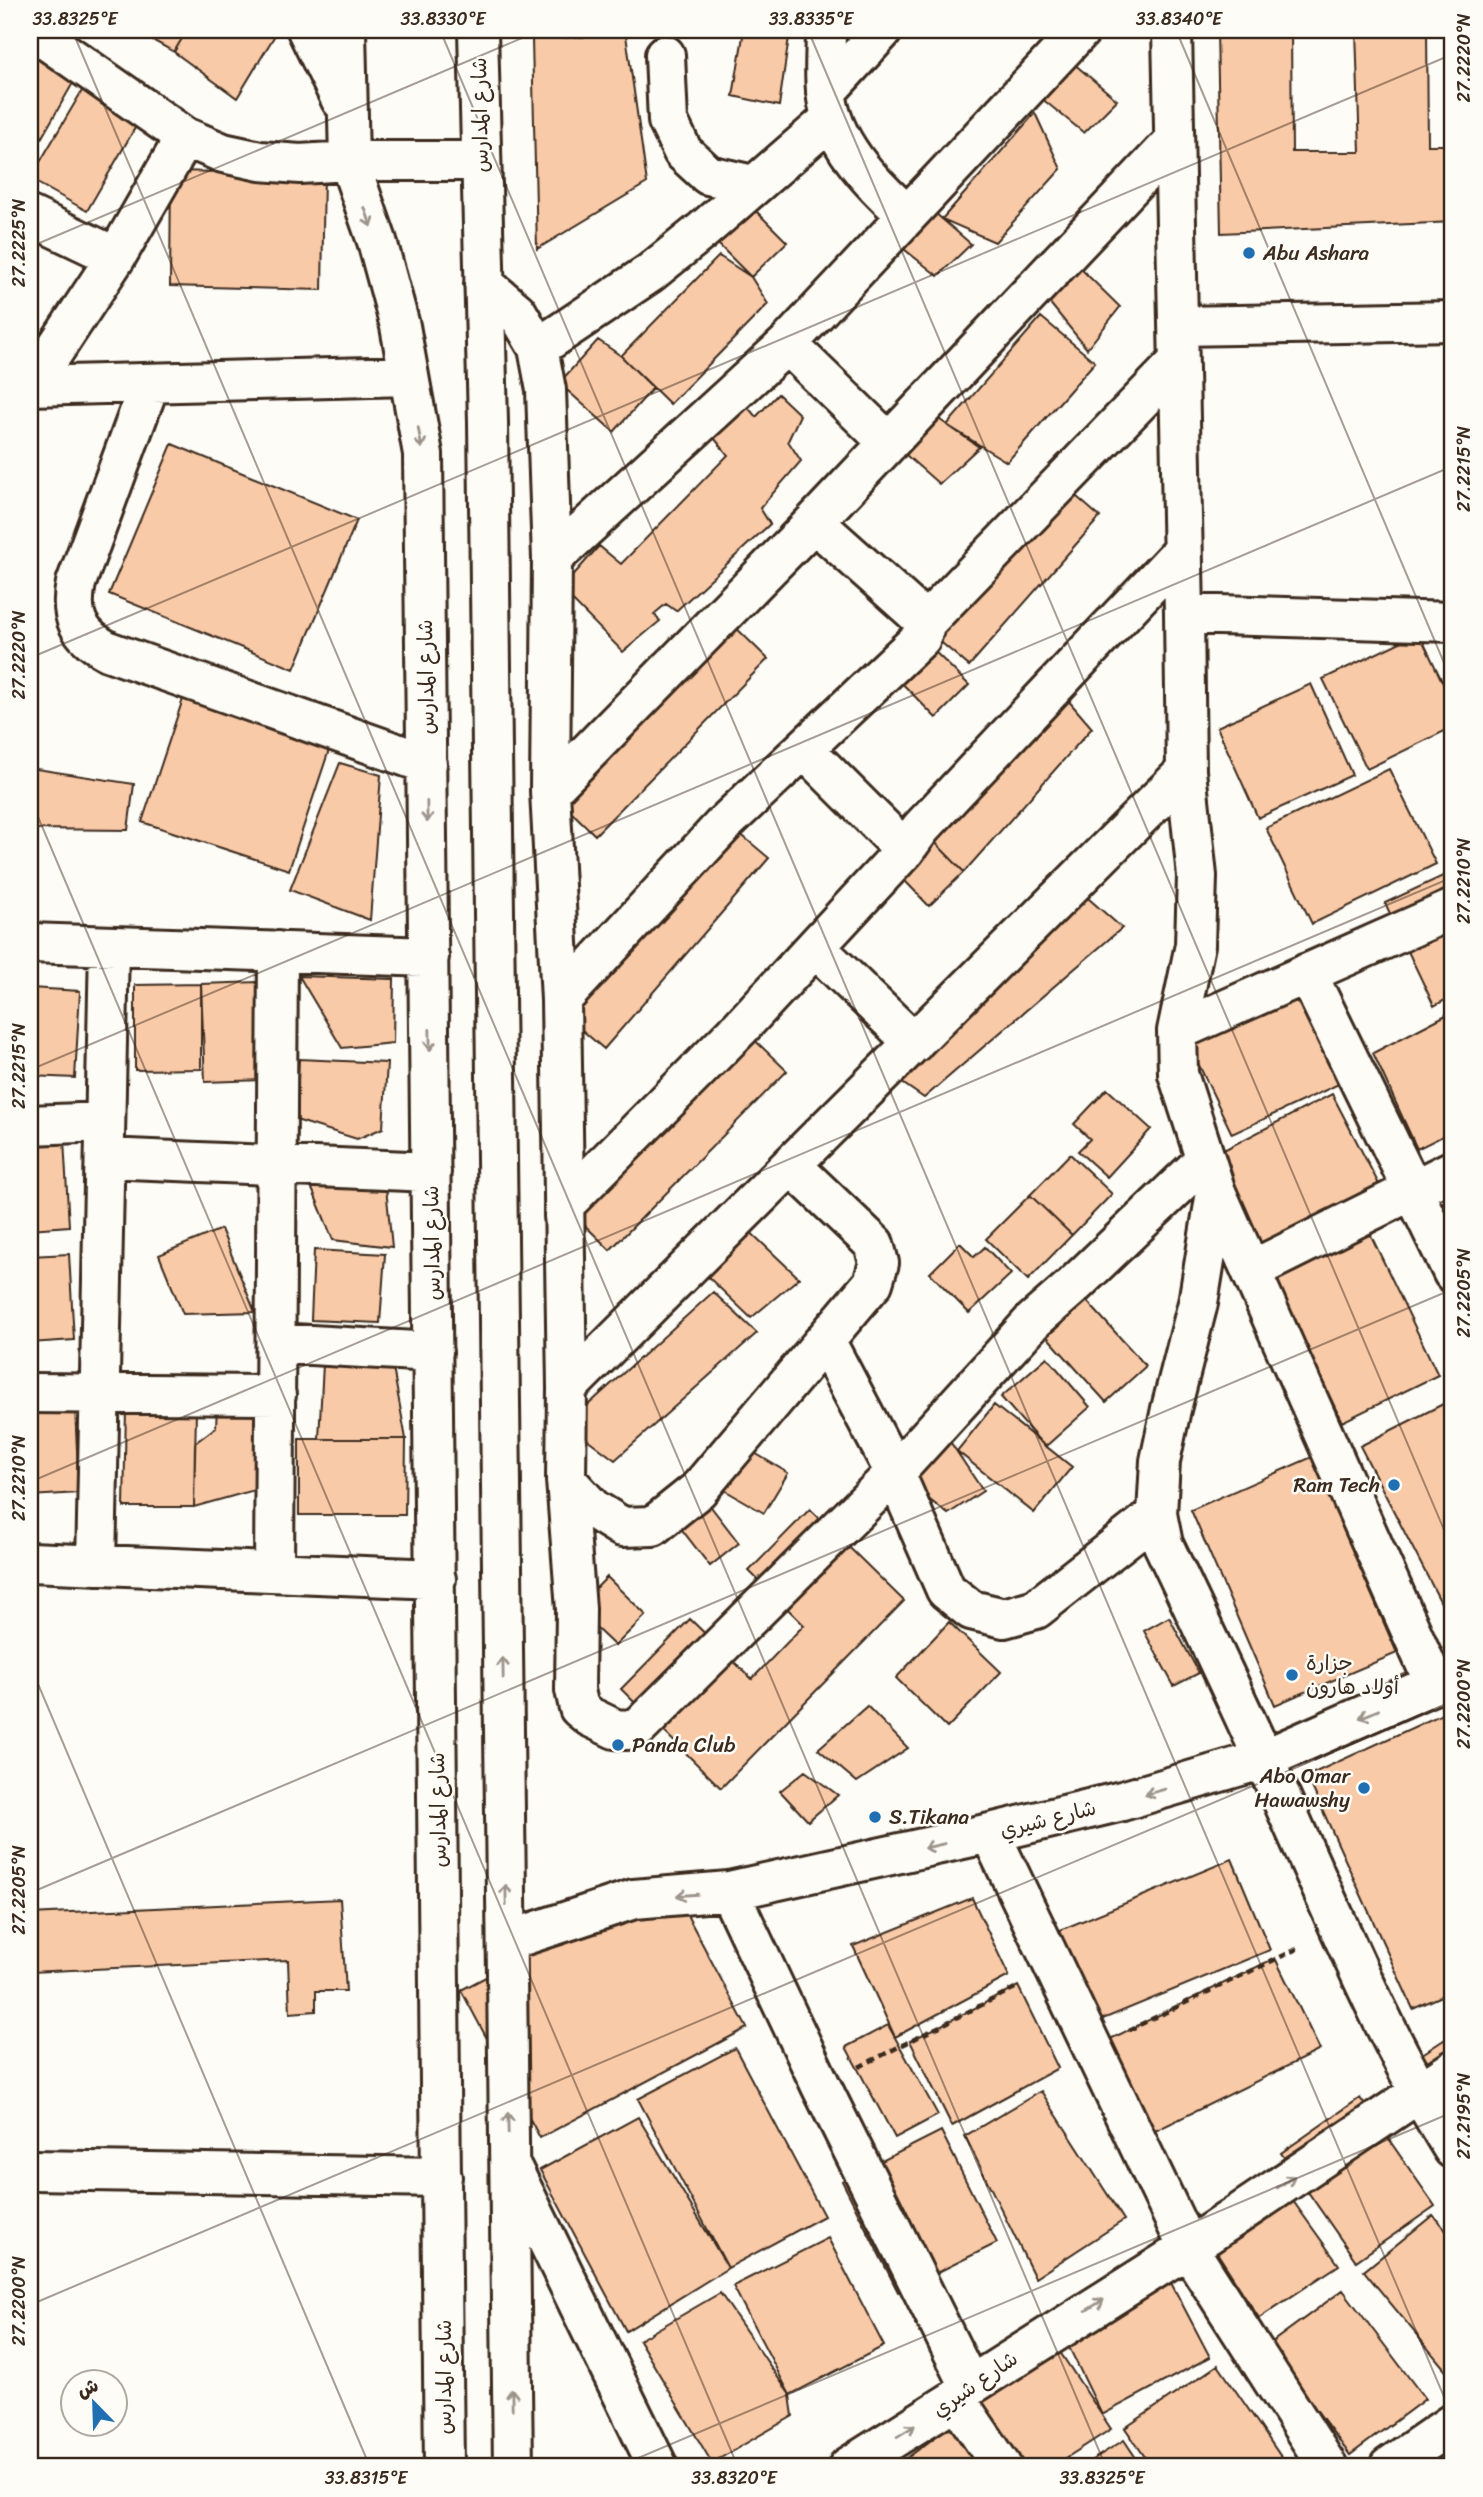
<svg xmlns="http://www.w3.org/2000/svg" width="1483" height="2497" font-family="Sriracha,'Playpen Sans Arabic',sans-serif">
<style>
.building{fill:#f9caa8;stroke:#3b2a1e;stroke-width:2}
.lines{fill:none;stroke-linecap:round;stroke-linejoin:round}
.minor-casing{stroke:#3b2a1e;stroke-width:44}
.path{stroke:#3b2a1e;stroke-width:4.5;stroke-dasharray:7 5;stroke-linecap:butt}
.minor{stroke:#fdfcf7;stroke-width:38}
.oneway{stroke:#9c938a}
.ticks{fill:none;stroke:#3b2a1e;stroke-width:2;stroke-opacity:0.45}
.poi-dot{fill:#1f6fb2;stroke:#fdfcf7;stroke-width:2.5}
.labels{text-anchor:middle;stroke-width:5;stroke-linejoin:round;paint-order:stroke}
.street-label{font-size:21px;fill:#3b2a1e;stroke:#fdfcf7}
.poi-label{font-size:21px;fill:#3b2a1e;stroke:#fdfcf7;text-anchor:start}
.neatline{fill:none;stroke:#3b2a1e;stroke-width:2.5}
.ticks-label{font-size:18px;text-anchor:middle;fill:#3b2a1e}
</style>
<rect width="100%" height="100%" fill="#fdfcf7"/>
<filter id="ink" filterUnits="userSpaceOnUse"><feTurbulence type="fractalNoise" baseFrequency=".0143" numOctaves="2"/><feDisplacementMap in="SourceGraphic" scale="14" xChannelSelector="R" yChannelSelector="G"/><feConvolveMatrix kernelMatrix="1 2 1 2 8 2 1 2 1" color-interpolation-filters="sRGB"/></filter>
<g filter="url(#ink)">
<path class="building" d="M134 30H187L174 52Z
M187 30H278L237 98 174 52Z
M744 30H790L779 106 733 96Z
M1217 30H1291L1292 152H1360L1356 30H1427L1428 145H1453V222L1221 233Z
M626 35 647 183 537 249 532 39Z
M30 50 77 76 30 158Z
M1073 63 1117 100 1084 133 1041 98Z
M83 89 139 121 87 211 30 179Z
M1035 113 1061 169 995 242 942 219Z
M171 171 324 174 322 290 170 286Z
M743 198 787 242 751 277 707 233Z
M927 206 971 244 938 276 895 242Z
M719 256 751 277 768 304 670 404 621 356Z
M1072 260 1120 307 1087 349 1040 291Z
M1041 317 1095 362 1007 462 947 425Z
M598 340 621 356 653 388 614 432 559 383Z
M778 394 800 415 788 441 801 461 760 508 770 524 676 611 666 604 654 614 660 621 623 652 561 589 599 546 621 564 728 455 710 433 742 400 756 417Z
M930 413 979 447 939 484 898 448Z
M172 444 357 520 294 669 109 594Z
M1061 483 1100 517 969 666 930 633Z
M724 616 768 659 595 835 550 791Z
M1419 633 1453 704V727L1367 769 1323 679Z
M921 638 969 685 936 718 888 669Z
M1311 684 1352 775 1258 818 1217 727Z
M1055 685 1092 728 964 872 921 828Z
M185 693 332 741 289 870 142 822Z
M340 763 381 775 370 920 290 890Z
M30 768 134 784 128 830 30 829Z
M1389 769 1436 864 1312 924 1266 828Z
M726 822 769 858 604 1049 561 1012Z
M921 828 964 872 929 906 886 861Z
M1447 874 1453 887V996L1434 1006 1385 903Z
M1072 884 1122 928 924 1098 885 1071Z
M299 976 394 979 393 1043 342 1048Z
M259 982 263 1080 205 1082 201 984Z
M201 984V1069L135 1070V985Z
M1296 984 1343 1082 1232 1134 1185 1036Z
M30 988 80 991 75 1078 30 1076Z
M1446 1015 1453 1032V1131L1417 1149 1373 1053Z
M741 1027 787 1071 610 1250 564 1205Z
M299 1059 387 1063 383 1128 357 1139 296 1120Z
M1107 1089 1151 1129 1107 1177 1078 1151 1090 1139 1074 1124Z
M1332 1094 1384 1194 1266 1255 1214 1155Z
M64 1140 69 1226 30 1229V1142Z
M1070 1154 1112 1194 1072 1235 1030 1195Z
M306 1174 385 1178 392 1247 333 1240Z
M1030 1195 1072 1235 1028 1280 986 1239Z
M1453 1196V1225L1442 1203Z
M1365 1223 1438 1375 1342 1422 1268 1270Z
M744 1226 799 1278 751 1318 705 1274Z
M221 1229 255 1312 183 1314 159 1255Z
M960 1243 974 1257 985 1247 1011 1274 969 1313 930 1273Z
M314 1250 385 1254 380 1323 311 1320Z
M69 1254 74 1340 30 1343V1256Z
M1073 1286 1146 1366 1106 1402 1033 1321Z
M713 1292 757 1333 615 1460 567 1424Z
M1047 1357 1090 1407 1045 1447 1001 1397Z
M323 1364 393 1368 406 1439H319Z
M1453 1399V1626L1360 1446Z
M994 1405 1072 1467 1034 1513 957 1451Z
M217 1407 261 1409 258 1489 194 1507 195 1443 216 1427Z
M75 1408 79 1493 30 1496V1411Z
M126 1409 196 1410 194 1507H124Z
M947 1437 983 1491 948 1514 895 1473Z
M299 1439H406L405 1515H299Z
M738 1443 788 1473 764 1513 714 1484Z
M1312 1457 1397 1653 1275 1705 1191 1510Z
M698 1490 739 1543 710 1566 669 1513Z
M810 1509 904 1601 721 1788 621 1689 690 1619 752 1679 804 1625 749 1571Z
M607 1577 646 1615 615 1646 576 1609Z
M1169 1617 1199 1673 1174 1686 1144 1631Z
M949 1622 1001 1672 947 1728 896 1678Z
M867 1706 908 1748 857 1782 818 1749Z
M1453 1709V1991L1413 2009 1307 1776Z
M805 1771 838 1795 808 1821 780 1791Z
M1232 1859 1270 1950 1091 2024 1053 1933Z
M669 1881 747 2028 540 2138 461 1990Z
M972 1898 1009 1976 895 2037 853 1946Z
M340 1899 346 1991H316V2011L290 2013 288 1960 30 1972V1914Z
M1275 1958 1320 2050 1137 2140 1092 2048Z
M1018 1986 1058 2068 952 2126 910 2041Z
M888 2025 938 2115 895 2138 846 2047Z
M1453 2034V2127L1410 2062Z
M735 2048 824 2216 728 2268 638 2099Z
M1041 2091 1124 2220 1035 2278 965 2136Z
M1360 2098 1435 2206 1356 2261 1281 2153Z
M638 2117 728 2268 626 2331 540 2170Z
M941 2131 997 2243 898 2292 842 2181Z
M1270 2169 1339 2265 1259 2318 1198 2223Z
M1433 2215 1453 2239V2379L1364 2271Z
M828 2238 884 2346 790 2395 733 2286Z
M1169 2279 1210 2357 1102 2415 1065 2339Z
M1343 2290 1425 2399 1350 2455 1268 2345Z
M720 2293 790 2395 793 2416 712 2463 639 2340Z
M1048 2334 1111 2429 1052 2467H1024L970 2386Z
M1218 2365 1288 2467H1152L1125 2428Z
M957 2421 988 2467H895Z
M1124 2440 1142 2467H1081Z
M1453 2443V2467H1417Z"/>
<g class="lines">
<defs>
<path id="minor" d="M32 30 185 137 223 153 260 161 300 164 349 161H481
M307 30 341 100
M346 30 349 161 377 241 400 326 423 454 444 2467
M478 30 488 422 513 2467
M826 30C826 50 824 70 826 90 830 141 871 183 907 215
M1172 30 1184 614 1186 771 1197 876 1195 945 1177 1031 1178 1074 1216 1192 1435 1685
M665 55 668 121 683 152 708 175 753 185
M826 92 883 30
M30 216 116 257
M484 284 517 312 538 348 546 390 552 559 550 791 561 1000 567 1388 566 1480 576 1609 575 1690 579 1708 590 1717 615 1729 627 1730 639 1727 895 1473 1033 1321 1073 1286 1205 1160
M1178 326 1453 321
M787 344 889 443
M538 348 650 273 702 231 832 118
M150 383 76 583C69 616 78 635 108 651L427 764
M30 386 409 376
M31 386 116 257 185 137
M814 522 926 622
M552 559 787 344 1081 30
M1184 614 1453 622
M804 749 905 850
M550 791 814 522 1174 141
M30 943 429 957
M815 947 914 1043
M1307 973 1453 1273
M561 1000 726 822 921 638 926 622 1178 362
M1177 1031 1453 909
M30 1125 105 1122
M105 1158 431 1172
M1216 1192 1198 1303 1171 1409 1160 1461 1157 1514 1163 1544C1208 1639 1253 1733 1295 1829 1344 1938 1390 2048 1453 2149
M564 1217V1205L741 1027 905 850 921 828 1182 551
M1252 1270 1453 1170
M825 1340 895 1473 946 1590 971 1610 1004 1618 1036 1609 1157 1514
M276 1343 433 1352
M567 1388 1186 771
M30 1393 276 1395
M566 1480 593 1509 622 1527 653 1526 698 1490 873 1283 879 1263 874 1244 791 1165
M30 1562 436 1579
M96 1565 109 946
M274 1572 278 951
M990 1833 1188 2248 1328 2467
M729 1891 821 2086 970 2386
M507 1941 634 1899 729 1891 990 1833 1122 1801 1264 1759 1453 1676
M32 2170 442 2177
M513 2170 658 2467
M956 2399 1002 2467
M848 2467 956 2399 970 2386 1188 2248 1453 2070
M1389 2467 1453 2423"/>
</defs>
<use href="#minor" class="minor-casing"/>
<path class="path" d="M1129 2030 1301 1947
M859 2067 1017 1987"/>
<use href="#minor" class="minor"/>
</g>
<defs><path id="oneway-shaft" d="M-6 0H5M1.5-3L5.5 0L1.5 3" fill="none" stroke-width="1.6" stroke-linecap="round" stroke-linejoin="round" transform="scale(1.75)"/></defs>
<g class="oneway">
<use href="#oneway-shaft" transform="translate(368 217) rotate(71)"/>
<use href="#oneway-shaft" transform="translate(420 438) rotate(80)"/>
<use href="#oneway-shaft" transform="translate(427 812) rotate(89)"/>
<use href="#oneway-shaft" transform="translate(430 1040) rotate(89)"/>
<use href="#oneway-shaft" transform="translate(503 1668) rotate(-91)"/>
<use href="#oneway-shaft" transform="translate(1369 1714) rotate(157)"/>
<use href="#oneway-shaft" transform="translate(1155 1792) rotate(164)"/>
<use href="#oneway-shaft" transform="translate(934 1846) rotate(167)"/>
<use href="#oneway-shaft" transform="translate(506 1895) rotate(-91)"/>
<use href="#oneway-shaft" transform="translate(687 1895) rotate(176)"/>
<use href="#oneway-shaft" transform="translate(508 2123) rotate(-91)"/>
<use href="#oneway-shaft" transform="translate(1286 2182) rotate(-34)"/>
<use href="#oneway-shaft" transform="translate(1095 2305) rotate(-32)"/>
<use href="#oneway-shaft" transform="translate(512 2399) rotate(-91)"/>
<use href="#oneway-shaft" transform="translate(906 2431) rotate(-32)"/>
</g>
</g>
<path class="ticks" d="M72 30 1106 2467M440 30 1453 2418M808 30 1453 1551M1176 30 1453 684M30 247 541 30M30 658 1453 54M30 798 738 2467M30 1070 1453 466M30 1482 1453 877M30 1665 370 2467M30 1893 1453 1289M30 2305 1453 1701M617 2467 1453 2112"/>
<g class="poi-dot">
<circle cx="1249" cy="253" r="7"/>
<circle cx="1394" cy="1485" r="7"/>
<circle cx="1292" cy="1675" r="7"/>
<circle cx="618" cy="1745" r="7"/>
<circle cx="1364" cy="1788" r="7"/>
<circle cx="875" cy="1817" r="7"/>
</g>
<g class="labels">
<g class="street-label">
<text transform="translate(480 115) rotate(-91)" y="7">شارع المدارس</text>
<text transform="translate(426 677) rotate(-91)" y="7">شارع المدارس</text>
<text transform="translate(432 1243) rotate(-91)" y="7">شارع المدارس</text>
<text transform="translate(438 1810) rotate(-91)" y="7">شارع المدارس</text>
<text transform="translate(1048 1819) rotate(-14)" y="7">شارع شيري</text>
<text transform="translate(444 2377) rotate(-90)" y="7">شارع المدارس</text>
<text transform="translate(975 2384) rotate(-35)" y="7">شارع شيري</text>
</g>
<g class="poi-label">
<text x="1263" y="260">Abu Ashara</text>
<text x="1380" y="1492" text-anchor="end">Ram Tech</text>
<text x="1306" y="1670">جزارة<tspan x="1306" dy="24">أولاد هارون</tspan></text>
<text x="632" y="1752">Panda Club</text>
<text x="1350" y="1783" text-anchor="end">Abo Omar<tspan x="1350" dy="24">Hawawshy</tspan></text>
<text x="889" y="1824">S.Tikana</text>
</g>
</g>
<rect width="1483" height="2497" fill="none" stroke="#fdfcf7" stroke-width="77"/>
<g transform="translate(94 2403) rotate(337)"><circle r="33" fill="#fdfcf7" stroke="#afa8a0" stroke-width="2"/>
<path d="M0-5L12 26L0 18L-12 26Z" fill="#1f6fb2"/>
<text y="-10" font-size="19" font-weight="bold" text-anchor="middle" fill="#3b2a1e">ش</text>
</g>
<rect x="38" y="38" width="1406" height="2420" class="neatline"/>
<g class="ticks-label">
<text x="75" y="25">33.8325°E</text>
<text x="443" y="25">33.8330°E</text>
<text x="811" y="25">33.8335°E</text>
<text x="1179" y="25">33.8340°E</text>
<text transform="translate(1464 58) rotate(-90)" y="6">27.2220°N</text>
<text transform="translate(19 243) rotate(-90)" y="6">27.2225°N</text>
<text transform="translate(1464 469) rotate(-90)" y="6">27.2215°N</text>
<text transform="translate(19 655) rotate(-90)" y="6">27.2220°N</text>
<text transform="translate(1464 881) rotate(-90)" y="6">27.2210°N</text>
<text transform="translate(19 1066) rotate(-90)" y="6">27.2215°N</text>
<text transform="translate(1464 1293) rotate(-90)" y="6">27.2205°N</text>
<text transform="translate(19 1478) rotate(-90)" y="6">27.2210°N</text>
<text transform="translate(1464 1704) rotate(-90)" y="6">27.2200°N</text>
<text transform="translate(19 1890) rotate(-90)" y="6">27.2205°N</text>
<text transform="translate(1464 2116) rotate(-90)" y="6">27.2195°N</text>
<text transform="translate(19 2301) rotate(-90)" y="6">27.2200°N</text>
<text x="366" y="2484">33.8315°E</text>
<text x="734" y="2484">33.8320°E</text>
<text x="1102" y="2484">33.8325°E</text>
</g>
</svg>
